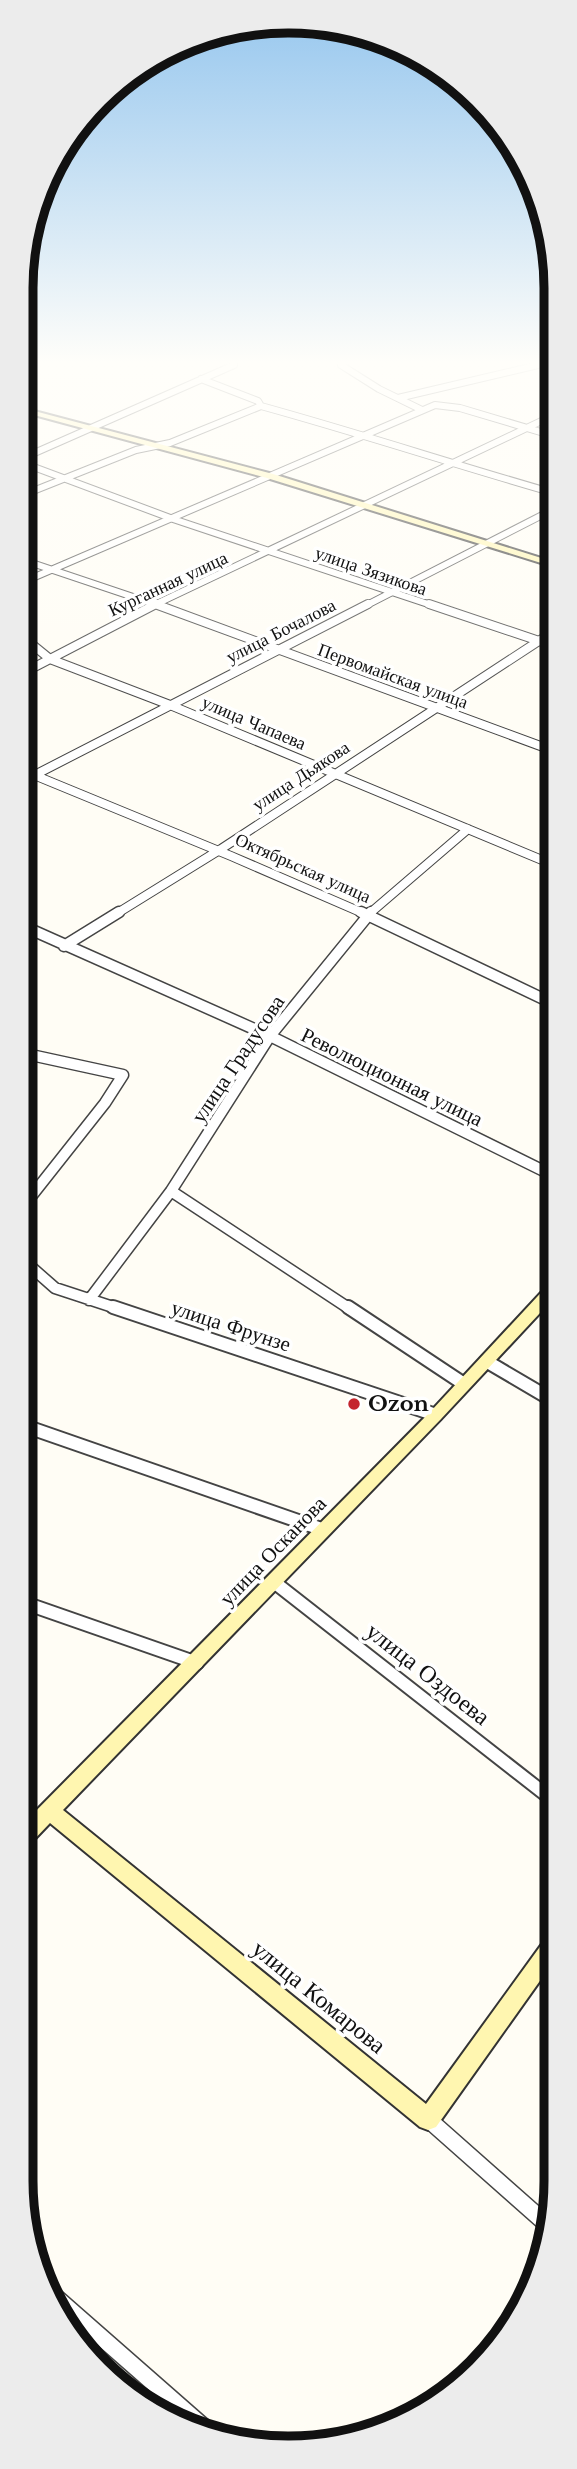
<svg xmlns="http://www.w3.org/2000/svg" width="577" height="2469" font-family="'Libre Baskerville',serif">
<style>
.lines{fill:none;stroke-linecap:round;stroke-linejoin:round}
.street-far4-casing{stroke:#444;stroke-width:8}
.street-far3-casing{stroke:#444;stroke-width:10}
.street-far2-casing{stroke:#444;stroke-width:13}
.street-far1-casing{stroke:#444;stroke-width:16}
.street-casing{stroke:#444;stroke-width:19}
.secondary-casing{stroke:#333;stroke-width:4}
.street-far4{stroke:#fff;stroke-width:6}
.street-far3{stroke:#fff;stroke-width:8}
.street-far2{stroke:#fff;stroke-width:10}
.street-far1{stroke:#fff;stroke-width:12}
.street{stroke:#fff;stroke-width:16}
.secondary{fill:#fff6b0;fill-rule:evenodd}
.poi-dot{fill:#c4262e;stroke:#fff;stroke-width:2.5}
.labels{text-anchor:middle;stroke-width:7;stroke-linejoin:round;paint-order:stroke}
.far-street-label{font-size:18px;fill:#111;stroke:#fff}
.street-label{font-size:21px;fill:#111;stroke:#fff}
.poi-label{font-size:21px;font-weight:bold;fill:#111;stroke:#fff;text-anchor:start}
.near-street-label{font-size:24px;fill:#111;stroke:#fff}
.rim{fill:none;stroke:#111;stroke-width:9}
</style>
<rect width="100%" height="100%" fill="#fffdf5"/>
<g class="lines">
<defs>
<path id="street-far4" d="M341 365 379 389 422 410
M201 379 258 401 261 406C359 433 456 465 554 493
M398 398 538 365
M23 417 34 413
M23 458 234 365
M23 463 173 519 434 606
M23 495 136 450 170 443 261 406
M23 560 160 606
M23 582 435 405 460 408 554 436
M152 606 554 415
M365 606 554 509"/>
<path id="street-far3" d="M155 604 554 751
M429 604 554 646
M23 637 50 659 170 705 554 865
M23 673 156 604
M34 775 231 856 365 914
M23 781 368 604
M116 914 221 849 554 631
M369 914 468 829"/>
<path id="street-far2" d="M361 912 554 1004
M23 926 270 1036 554 1176
M64 946 119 912
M22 1053 123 1075 105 1103 22 1208
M171 1191 350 1309
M22 1259 55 1288 119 1309
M89 1300 171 1191 270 1036 371 912"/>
<path id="street-far1" d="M113 1307 436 1415
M348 1307 464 1384
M486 1361 554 1401
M22 1425 324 1530
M274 1582 554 1801
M22 1602 197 1663"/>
<path id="street" d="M428 2119 550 2227
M44 2287 207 2430"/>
<path id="secondary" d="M23 408 273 474 554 562V567L267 478 23 412Z
M554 1283V1298L441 1419 63 1810 426 2104 547 1937 554 1934V1961L436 2127 428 2130 420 2127 50 1823 28 1846 21 1849V1826L431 1411 549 1284Z"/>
</defs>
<use href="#street-far4" class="street-far4-casing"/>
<use href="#street-far3" class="street-far3-casing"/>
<use href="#street-far2" class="street-far2-casing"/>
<use href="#street-far1" class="street-far1-casing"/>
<use href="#street" class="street-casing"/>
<use href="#secondary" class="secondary-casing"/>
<use href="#street-far4" class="street-far4"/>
<use href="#street-far3" class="street-far3"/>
<use href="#street-far2" class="street-far2"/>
<use href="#street-far1" class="street-far1"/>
<use href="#street" class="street"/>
<use href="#secondary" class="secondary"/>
</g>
<linearGradient id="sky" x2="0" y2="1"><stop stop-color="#95c6ee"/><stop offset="0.51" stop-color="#fffefa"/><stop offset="1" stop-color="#fffefa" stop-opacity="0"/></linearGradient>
<rect width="577" height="711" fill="url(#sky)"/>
<circle class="poi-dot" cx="354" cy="1404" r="7"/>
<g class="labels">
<g class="far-street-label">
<text transform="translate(371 571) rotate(19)" y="6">улица Зязикова</text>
<text transform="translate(168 584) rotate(-25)" y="6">Курганная улица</text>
<text transform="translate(281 631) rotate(-27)" y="6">улица Бочалова</text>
<text transform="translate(393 676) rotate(20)" y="6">Первомайская улица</text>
<text transform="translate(254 723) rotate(23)" y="6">улица Чапаева</text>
<text transform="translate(301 776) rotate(-33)" y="6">улица Дьякова</text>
<text transform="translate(303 868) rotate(24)" y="6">Октябрьская улица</text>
</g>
<g class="street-label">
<text transform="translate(238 1059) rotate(-56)" y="7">улица Градусова</text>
<text transform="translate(392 1077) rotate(26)" y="7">Революционная улица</text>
<text transform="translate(231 1326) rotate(18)" y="7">улица Фрунзе</text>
<text transform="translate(273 1551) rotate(-46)" y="7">улица Осканова</text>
</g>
<g class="poi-label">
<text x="368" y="1411">Ozon</text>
</g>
<g class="near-street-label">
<text transform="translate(428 1674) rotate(38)" y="8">улица Оздоева</text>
<text transform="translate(319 1997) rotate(39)" y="8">улица Комарова</text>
</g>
</g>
<path d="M0 0H577V2469H0ZM288 33H289A255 255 0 0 1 544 288V2181A255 255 0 0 1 289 2436H288A255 255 0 0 1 33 2181V288A255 255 0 0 1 288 33Z" fill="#ececec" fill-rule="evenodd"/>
<path class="rim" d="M288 33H289A255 255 0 0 1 544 288V2181A255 255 0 0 1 289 2436H288A255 255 0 0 1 33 2181V288A255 255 0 0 1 288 33Z"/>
</svg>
